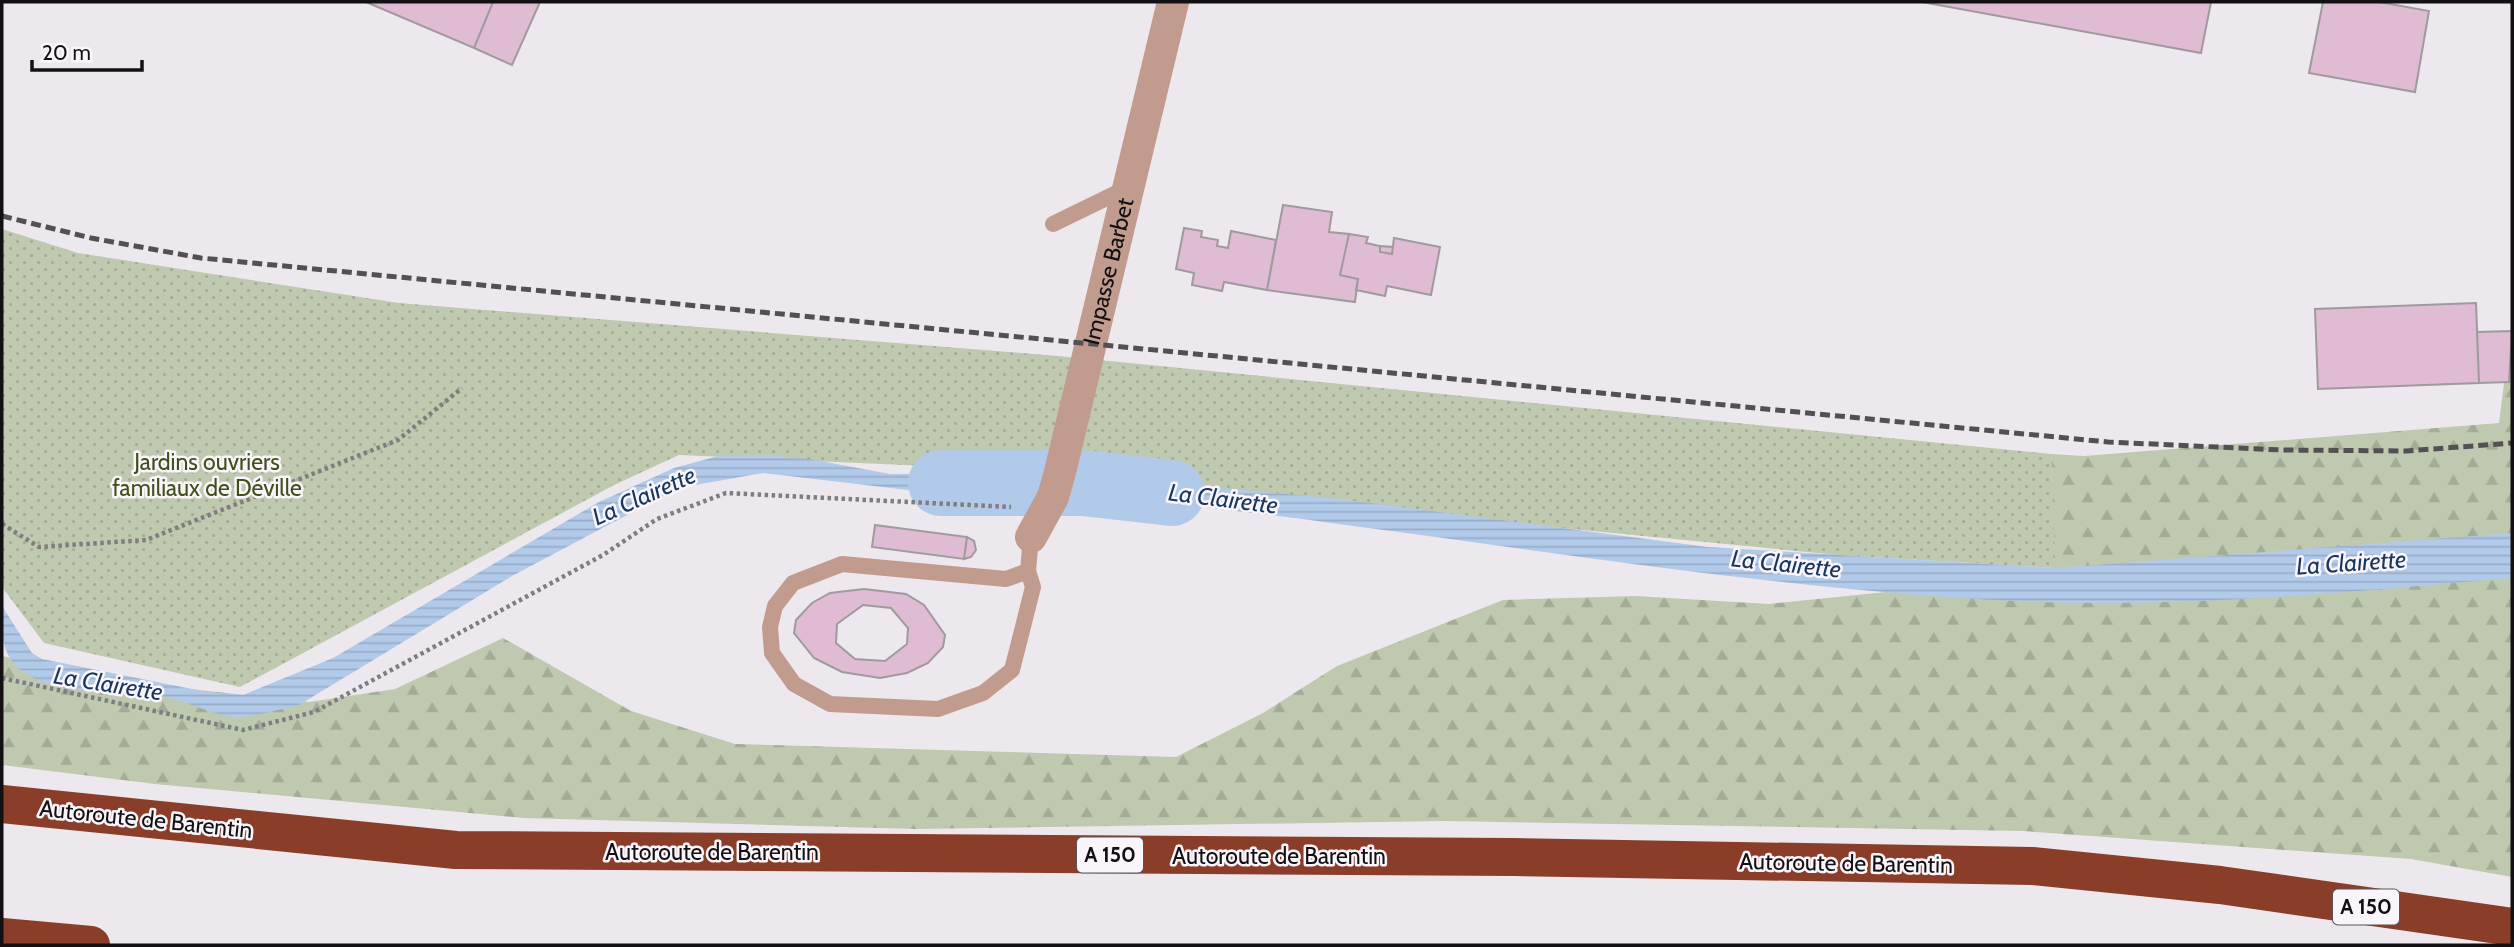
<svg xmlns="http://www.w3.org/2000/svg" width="2514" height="947" font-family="Cabin,sans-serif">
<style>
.forest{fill:url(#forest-firs)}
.garden{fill:url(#garden-dots)}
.water{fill:url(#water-rules)}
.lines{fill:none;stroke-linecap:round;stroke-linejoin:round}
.river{stroke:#b2cae9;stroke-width:66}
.building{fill:#dfbcd4;stroke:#9f9a9d;stroke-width:2;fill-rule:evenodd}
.path{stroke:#807d80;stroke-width:4.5;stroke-dasharray:3.5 3.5;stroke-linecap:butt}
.lane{stroke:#c29b8f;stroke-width:16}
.street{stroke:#c29b8f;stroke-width:32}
.highway{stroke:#8a3d28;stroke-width:38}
.rail{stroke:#535053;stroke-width:5;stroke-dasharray:10 5;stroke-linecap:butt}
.labels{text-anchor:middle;stroke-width:5;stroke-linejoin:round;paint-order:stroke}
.shield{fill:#faf5fa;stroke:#585558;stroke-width:2}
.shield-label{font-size:21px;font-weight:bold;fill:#121012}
.street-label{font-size:23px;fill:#121012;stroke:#faf5fa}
.park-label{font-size:23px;fill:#40501a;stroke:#faf5fa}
.water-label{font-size:24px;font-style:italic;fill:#16375f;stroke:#faf5fa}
</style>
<defs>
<pattern id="forest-firs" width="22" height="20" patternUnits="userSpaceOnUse" patternTransform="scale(1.75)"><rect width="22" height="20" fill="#bfc9af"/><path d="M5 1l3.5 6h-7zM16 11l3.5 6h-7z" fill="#a3ac96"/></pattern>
<pattern id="garden-dots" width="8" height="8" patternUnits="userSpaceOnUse" patternTransform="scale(1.75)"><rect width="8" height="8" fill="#bfc9af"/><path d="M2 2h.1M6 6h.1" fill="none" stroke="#a3ac96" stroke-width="1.8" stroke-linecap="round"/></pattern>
<pattern id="water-rules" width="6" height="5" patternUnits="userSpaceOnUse" patternTransform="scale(1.75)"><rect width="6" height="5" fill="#b2cae9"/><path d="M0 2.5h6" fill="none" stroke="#98acc7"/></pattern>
</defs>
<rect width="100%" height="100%" fill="#ede8ed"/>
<path class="forest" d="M2512 320V877L2411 859 2022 831 1444 821 916 829 524 818 155 784 2 765V656L134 683 309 702 395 689 503 638 631 711 735 744 1176 757 1263 713 1337 666 1503 600 1635 596 1769 604 1886 592 2054 568 2051 454 2084 456 2499 423Z"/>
<path class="garden" d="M2 229 78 253 399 303 1058 356 2051 454 2055 568 1838 555 1551 527 1061 472 679 455 614 485 240 687 44 643 2 587Z"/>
<path class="water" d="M766 455 810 459 890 474H1034L1033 490 925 492 763 473 678 488 512 576 299 705C279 709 257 717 236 717 216 716 186 701 165 697 119 688 53 700 16 666 0 649 2 629 2 606L32 653 42 659 207 692 243 695 333 658 599 502 674 468 718 456Z
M1084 475 1340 499 1708 547 2055 568 2512 533V578C2347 592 2180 609 2014 601 1790 590 1568 554 1346 525 1258 513 1169 503 1080 493Z"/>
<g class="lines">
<path class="river" d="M941 483H1083L1172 493"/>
</g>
<path class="building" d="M366 2H493L474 48Z
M493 2H540L512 65 474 48Z
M1922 2H2211L2201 53Z
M2323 2H2379L2429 11 2415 92 2309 73Z
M1283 205 1332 212 1329 232 1349 234 1340 275 1358 279 1355 302 1267 290Z
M1184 228 1202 231 1201 237 1218 240 1217 246 1228 248 1231 231 1276 240 1267 290 1224 282 1222 291 1192 285 1194 273 1176 269Z
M1349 234 1368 237 1366 243 1380 246V252L1392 254 1394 238 1440 247 1431 295 1387 286 1385 296 1356 290 1358 279 1340 275Z
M1380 246 1393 247 1392 254 1380 252Z
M2476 303 2479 383 2318 389 2315 309Z
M2512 331 2509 382 2479 383 2477 332Z
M875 525 967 537 964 559 872 547Z
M967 537 974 541 976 550 971 557 964 559Z
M864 589 906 594 924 605 945 635 943 647 928 663 907 673 880 678 842 672 814 658 794 633 796 620 812 603 830 593ZM863 605 891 608 908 628 907 644 885 661 855 659 836 643 837 624Z"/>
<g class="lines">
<path class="path" d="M2 524 39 547 146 540 398 440 462 388
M2 678 243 730 314 712 603 555 657 519 726 493 1011 507"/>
<path class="lane" d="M1053 224 1127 188
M1028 571 1006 579 842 564 793 583 775 606 770 627 772 653 794 684 830 704 938 709 983 693 1012 670 1033 587 1028 571 1031 537"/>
<path class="street" id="s1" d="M1031 537 1053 497 1060 472 1173 2"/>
<path class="highway" d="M2 804 456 850 1513 857 2032 866 2220 885 2512 927
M2 937 91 945"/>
<path class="rail" d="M2 216 91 238 201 258 2108 442 2282 450 2406 451 2512 443"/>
</g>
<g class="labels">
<g class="shield">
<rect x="1077" y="837.5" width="66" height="35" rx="5"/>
<rect x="2333" y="889.5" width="66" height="35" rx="5"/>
</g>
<g class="shield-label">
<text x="1110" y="862">A 150</text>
<text x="2366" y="914">A 150</text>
</g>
<g class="street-label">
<text dy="8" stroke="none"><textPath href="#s1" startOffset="278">Impasse Barbet</textPath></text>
<text transform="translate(146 819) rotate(6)" y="8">Autoroute de Barentin</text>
<text x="712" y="860">Autoroute de Barentin</text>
<text x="1279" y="864">Autoroute de Barentin</text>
<text transform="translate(1846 863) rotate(1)" y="8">Autoroute de Barentin</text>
</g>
<g class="park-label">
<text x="207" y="470">Jardins ouvriers<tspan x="207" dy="26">familiaux de Déville</tspan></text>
</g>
<g class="water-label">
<text transform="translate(644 496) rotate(-24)" y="8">La Clairette</text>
<text transform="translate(1223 499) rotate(7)" y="8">La Clairette</text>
<text transform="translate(2351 563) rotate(-4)" y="8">La Clairette</text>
<text transform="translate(1786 564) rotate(6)" y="8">La Clairette</text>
<text transform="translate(108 684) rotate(9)" y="8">La Clairette</text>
</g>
</g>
<rect width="2514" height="947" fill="none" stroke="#121012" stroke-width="7"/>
<path d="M32 60v10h110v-10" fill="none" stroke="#121012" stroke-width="3.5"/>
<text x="42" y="60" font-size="21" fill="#121012" stroke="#faf5fa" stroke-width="5" paint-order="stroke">20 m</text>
</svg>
